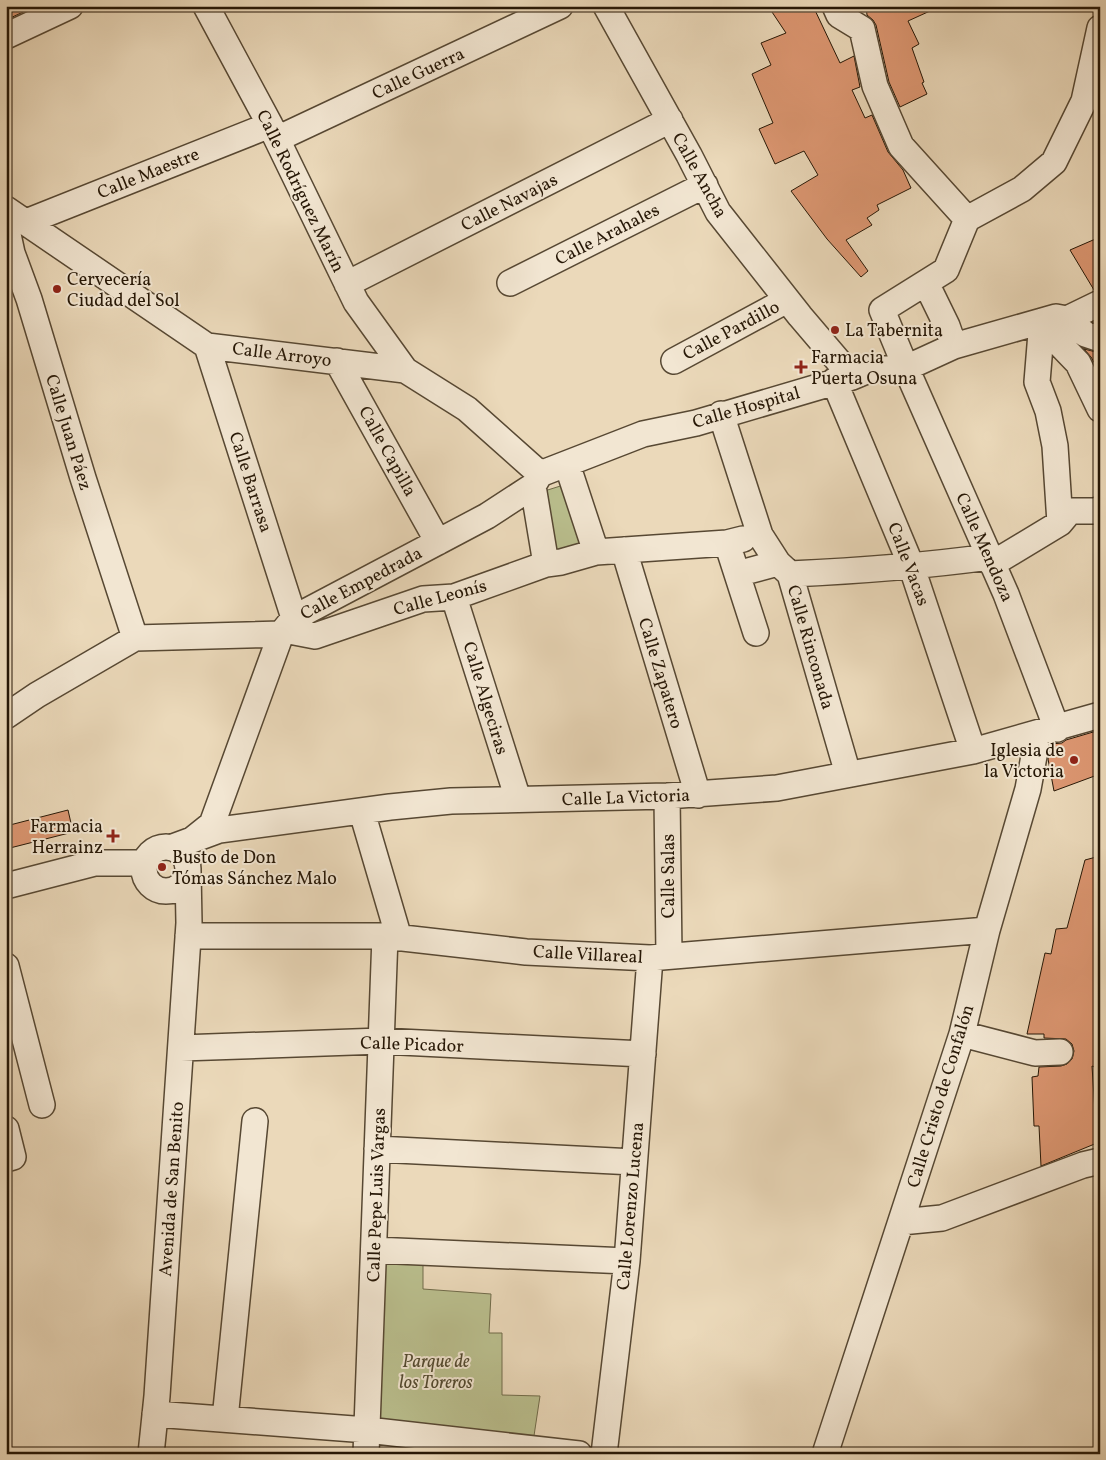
<svg xmlns="http://www.w3.org/2000/svg" width="1106" height="1460" font-family="Vollkorn,serif">
<style>
.green{fill:#babf8e;stroke:#706b4a}
.building{fill:#dd9772;stroke:#261706}
.lines{fill:none;stroke-linecap:round;stroke-linejoin:round}
.minor-casing{stroke:#574833;stroke-width:28}
.minor{stroke:#f2e6d2;stroke-width:25}
.poi-dot{fill:#8f2418;stroke:#f2e6d2;stroke-width:2}
.labels{text-anchor:middle;stroke-width:4;stroke-linejoin:round;paint-order:stroke}
.street-label{font-size:18px;fill:#261706;stroke:#f2e6d2}
.poi-label{font-size:18px;fill:#261706;stroke:#f2e6d2;text-anchor:start}
.park-label{font-size:18px;font-style:italic;fill:#52492f;stroke:#f2e6d2}
</style>
<rect width="100%" height="100%" fill="#ebd9ba"/>
<filter id="stains"><feTurbulence type="fractalNoise" baseFrequency=".004" numOctaves="4"/><feColorMatrix values="0 0 0 0 .2 0 0 0 0 .09 0 0 0 0 .02 0 0 0 .5 -.17"/></filter>
<radialGradient id="worn" r=".72"><stop offset=".6" stop-color="#630" stop-opacity="0"/><stop offset="1" stop-color="#630" stop-opacity=".3"/></radialGradient>
<path class="green" d="M570 483 589 543 549 553 538 493Z
M374 1250 423 1252V1289L491 1294 489 1333H502V1395L540 1396 532 1449 367 1430Z"/>
<path class="building" d="M6 6H36L6 20Z
M768 6H813L840 63 854 56 860 87 852 90 865 118 872 115 888 152 903 170 911 188 877 205 879 210 867 218 872 225 846 240 868 271 861 277 827 239 791 191 818 175 804 151 775 164 759 129 773 123 752 74 771 65 761 43 786 33Z
M866 6H941L908 21 919 44 912 48 924 82 922 83 927 94 900 107 889 82 876 25 873 20 867 15Z
M1100 237V289L1094 290 1070 250Z
M1084 349 1100 353V373L1091 357Z
M1100 730V774L1054 791 1048 759 1051 744 1062 743 1066 740Z
M68 810 73 832 6 849V826Z
M1100 856V1069L1092 1066 1097 1143 1041 1166 1039 1126H1034L1032 1077 1038 1076 1039 1067 1061 1066 1067 1064 1072 1059 1074 1051 1072 1044 1066 1039 1044 1038V1034H1027L1045 953 1051 954 1056 929 1067 928 1085 860Z"/>
<g class="lines">
<defs>
<path id="minor" d="M206 6 270 125 356 302 405 370
M606 6 689 155 718 212 800 316 852 377
M835 6 839 15 862 29 875 86 901 146 967 219
M6 36 70 6
M277 139 560 6
M6 209 207 346 405 370 467 409 540 474
M26 222 270 125
M6 225 12 253 29 299 83 478 135 638
M510 283 705 185
M926 283 947 326 954 346
M347 284 670 120
M1067 319 1085 334 1100 339
M1067 319 1100 303
M1042 321 1037 382 1048 411 1055 446 1060 523
M1042 321 1052 336 1078 363 1100 409
M207 346 294 618
M337 361 438 542
M674 361 787 300
M834 381 911 565 973 751
M721 414 760 535 778 563 790 574 848 774
M567 464 596 552 727 543
M540 474 643 434 696 423 852 377 871 369 906 368 954 346 1056 317 1067 319
M533 486 546 564
M743 539 727 543 756 633
M624 550 698 795
M992 564 1060 523 1070 511H1095L1100 509
M737 574 778 563
M790 574C856 571 923 566 989 557
M454 597 518 799
M284 630 315 636 423 599 454 597 546 564 561 562 596 552
M6 716 37 695 135 638 281 634 294 618 487 516 533 486 540 474
M1057 729 1006 594 906 368 882 310 946 270 967 219 1022 189 1054 162 1084 101 1100 28
M667 796 669 956
M362 812 399 938
M192 840 219 830 390 807 451 801 667 796 777 788 973 751 1100 715
M173 847 192 840 212 824 281 634
M144 869a22 22 0 1 1 44 0a22 22 0 1 1-44 0Z
M6 886 95 863H145
M188 936H385L526 952 650 958 987 930
M6 966 42 1105
M962 1034 1035 1053 1060 1052
M181 1048 381 1041 643 1054
M6 1129 13 1157 6 1159
M377 1149 634 1162
M901 1222 942 1218 1083 1165 1100 1161
M374 1250 627 1261
M155 1414 367 1430 579 1454
M225 1419 255 1121
M151 1454 157 1396 189 923 188 871
M366 1454 385 936
M604 1454 627 1261 650 958
M825 1454 962 1034 987 930 1028 789 1038 734"/>
</defs>
<use href="#minor" class="minor-casing"/>
<use href="#minor" class="minor"/>
</g>
<g class="poi-dot">
<circle cx="57" cy="289" r="5"/>
<circle cx="835" cy="330" r="5"/>
<path d="M798.5 359.5h5v5h5v5h-5v5h-5v-5h-5v-5h5z"/>
<circle cx="1074" cy="760" r="5"/>
<path d="M110.5 828.5h5v5h5v5h-5v5h-5v-5h-5v-5h5z"/>
<circle cx="162" cy="867" r="5"/>
</g>
<g class="labels">
<g class="street-label">
<text transform="translate(418 73) rotate(-25)" y="6">Calle Guerra</text>
<text transform="translate(148 173) rotate(-22)" y="6">Calle Maestre</text>
<text transform="translate(700 175) rotate(61)" y="6">Calle Ancha</text>
<text transform="translate(301 191) rotate(64)" y="6">Calle Rodríguez Marín</text>
<text transform="translate(509 202) rotate(-27)" y="6">Calle Navajas</text>
<text transform="translate(607 234) rotate(-27)" y="6">Calle Arahales</text>
<text transform="translate(731 330) rotate(-28)" y="6">Calle Pardillo</text>
<text transform="translate(282 354) rotate(7)" y="6">Calle Arroyo</text>
<text transform="translate(746 407) rotate(-16)" y="6">Calle Hospital</text>
<text transform="translate(69 432) rotate(73)" y="6">Calle Juan Páez</text>
<text transform="translate(388 451) rotate(61)" y="6">Calle Capilla</text>
<text transform="translate(251 482) rotate(72)" y="6">Calle Barrasa</text>
<text transform="translate(985 547) rotate(66)" y="6">Calle Mendoza</text>
<text transform="translate(909 564) rotate(69)" y="6">Calle Vacas</text>
<text transform="translate(361 583) rotate(-28)" y="6">Calle Empedrada</text>
<text transform="translate(440 597) rotate(-15)" y="6">Calle Leonís</text>
<text transform="translate(811 647) rotate(74)" y="6">Calle Rinconada</text>
<text transform="translate(661 673) rotate(73)" y="6">Calle Zapatero</text>
<text transform="translate(486 698) rotate(73)" y="6">Calle Algeciras</text>
<text transform="translate(626 797) rotate(-2)" y="6">Calle La Victoria</text>
<text transform="translate(668 876) rotate(-90)" y="6">Calle Salas</text>
<text transform="translate(588 954) rotate(3)" y="6">Calle Villareal</text>
<text transform="translate(412 1044) rotate(2)" y="6">Calle Picador</text>
<text transform="translate(940 1096) rotate(-73)" y="6">Calle Cristo de Confalón</text>
<text transform="translate(171 1189) rotate(-86)" y="6">Avenida de San Benito</text>
<text transform="translate(376 1195) rotate(-88)" y="6">Calle Pepe Luis Vargas</text>
<text transform="translate(630 1206) rotate(-85)" y="6">Calle Lorenzo Lucena</text>
</g>
<g class="poi-label">
<text x="67" y="285">Cervecería<tspan x="67" dy="21">Ciudad del Sol</tspan></text>
<text x="845" y="336">La Tabernita</text>
<text x="811" y="363">Farmacia<tspan x="811" dy="21">Puerta Osuna</tspan></text>
<text x="1064" y="756" text-anchor="end">Iglesia de<tspan x="1064" dy="21">la Victoria</tspan></text>
<text x="103" y="832" text-anchor="end">Farmacia<tspan x="103" dy="21">Herrainz</tspan></text>
<text x="172" y="863">Busto de Don<tspan x="172" dy="21">Tómas Sánchez Malo</tspan></text>
</g>
<g class="park-label">
<text x="436" y="1367">Parque de<tspan x="436" dy="21">los Toreros</tspan></text>
</g>
</g>
<rect width="1106" height="1460" fill="none" stroke="#ebd9ba" stroke-width="25"/>
<rect x="8" y="8" width="1091" height="1445" fill="none" stroke="#261706" stroke-width="2.5"/>
<rect x="12" y="12" width="1081" height="1435" fill="none" stroke="#261706"/>
<rect width="100%" height="100%" filter="url(#stains)"/>
<rect width="100%" height="100%" fill="url(#worn)"/>
</svg>
